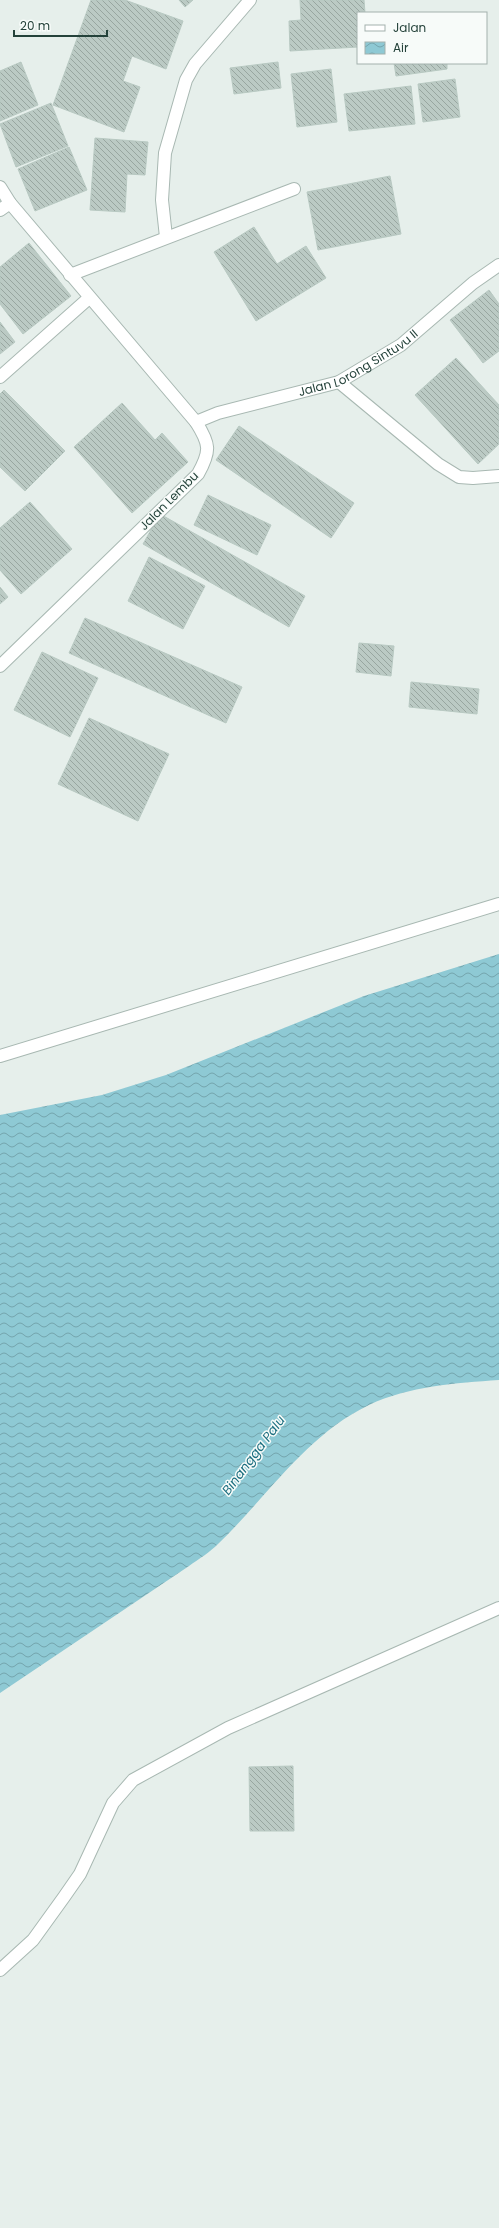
<svg xmlns="http://www.w3.org/2000/svg" width="499" height="2228" font-family="Poppins,sans-serif">
<style>
.water{fill:url(#water-waves)}
.building{fill:url(#building-back-hatch);stroke:#b8c9c2}
.lines{fill:none;stroke-linecap:round;stroke-linejoin:round}
.minor-casing{stroke:#a8b8b2;stroke-width:14}
.minor{stroke:#fff;stroke-width:12}
.labels{text-anchor:middle;stroke-width:3;stroke-linejoin:round;paint-order:stroke}
.street-label{font-size:12px;fill:#24423a;stroke:#f7fbf9}
.water-label{font-size:13px;font-style:italic;fill:#1c6f80;stroke:#f7fbf9}
</style>
<defs>
<pattern id="water-waves" width="16" height="10" patternUnits="userSpaceOnUse"><rect width="16" height="10" fill="#8ec9d4"/><path d="M0 5q4-4 8 0t8 0" fill="none" stroke="#74a5ad"/></pattern>
<pattern id="building-back-hatch" width="6" height="6" patternUnits="userSpaceOnUse"><rect width="6" height="6" fill="#bbcac4"/><path d="M-1 5l2 2M0 0l6 6M5-1l2 2" fill="none" stroke="#98a6a0"/></pattern>
</defs>
<rect width="100%" height="100%" fill="#e6efeb"/>
<path class="water" d="M499 954V1380C456 1383 409 1386 369 1405 306 1435 267 1497 218 1544 210 1552 199 1559 189 1566L0 1693V1115L102 1095 166 1075 364 996Z"/>
<path class="building" d="M91 0H125L183 21 166 69 132 56 123 81 140 87 124 132 53 105Z
M179 0H193L185 7Z
M300 0H364L365 13H358V47L290 51 289 21 301 20Z
M21 62 38 105 0 121V71Z
M278 62 281 88 234 94 230 68Z
M394 63H447V69L396 76Z
M331 69 337 122 297 127 291 74Z
M455 79 460 117 423 122 418 84Z
M411 86 415 124 349 131 344 94Z
M51 103 68 146 16 167 0 124Z
M95 138 148 142 145 175 127 174 125 212 90 210Z
M69 147 87 190 35 211 18 169Z
M390 176 401 234 318 250 307 192Z
M254 227 277 264 306 246 326 278 256 321 214 252Z
M29 243 71 296 23 334 0 304V267Z
M489 290 499 304V351L483 363 450 320Z
M0 322 15 342 0 354Z
M456 358 499 405V444L478 464 415 395Z
M4 390 65 451 25 491 0 467V394Z
M122 403 155 440 162 433 188 462 132 513 74 447Z
M239 426 354 503 331 538 216 460Z
M208 495 271 525 257 555 194 525Z
M30 502 72 549 21 594 0 570V528Z
M160 514 305 596 289 627 143 544Z
M149 557 205 586 183 629 128 601Z
M0 587 8 597 0 604Z
M85 618 242 687 226 723 69 653Z
M359 643 394 646 391 676 356 672Z
M42 652 98 678 70 737 14 710Z
M411 682 479 689 477 714 409 707Z
M89 718 169 754 138 821 58 784Z
M293 1766 294 1831H250L249 1767Z"/>
<g class="lines">
<defs>
<g id="minor">
<path d="M0 187 10 203 196 422C210 444 211 451 198 474L0 666"/>
<path d="M0 210 10 203"/>
<path d="M166 237 162 200 165 153 186 80 195 64 250 0"/>
<path d="M70 275 294 189"/>
<path d="M0 377 89 298"/>
<path d="M339 382 438 464 459 477 473 478 499 476"/>
<path id="s1" d="M196 422 218 413 339 382 401 345 473 283 499 265"/>
<path d="M0 1056 499 904"/>
<path d="M0 1970 33 1940 64 1897 80 1874 113 1803 133 1780 228 1728 499 1608"/>
</g>
</defs>
<use href="#minor" class="minor-casing"/>
<use href="#minor" class="minor"/>
</g>
<g class="labels">
<g class="street-label">
<text dy="4" stroke="none"><textPath href="#s1" startOffset="174">Jalan Lorong Sintuvu II</textPath></text>
<text transform="translate(169 501) rotate(-45)" y="4">Jalan Lembu</text>
</g>
<g class="water-label">
<text transform="translate(253 1455) rotate(-53)" y="5">Binangga Palu</text>
</g>
</g>
<rect x="357" y="12" width="130" height="52" fill="#f7fbf9" stroke="#a3b1ad"/>
<rect x="365" y="25" width="20" height="6" fill="#ffffff" stroke="#a3b1ad"/>
<text x="393" y="32" font-size="12" fill="#24423a">Jalan</text>
<rect x="365" y="42" width="20" height="12" fill="url(#water-waves)" stroke="#a3b1ad"/>
<text x="393" y="52" font-size="12" fill="#24423a">Air</text>
<path d="M14 30v6h93v-6" fill="none" stroke="#24423a" stroke-width="2"/>
<text x="20" y="30" font-size="12" fill="#24423a" stroke="#f7fbf9" stroke-width="3" paint-order="stroke">20 m</text>
</svg>
